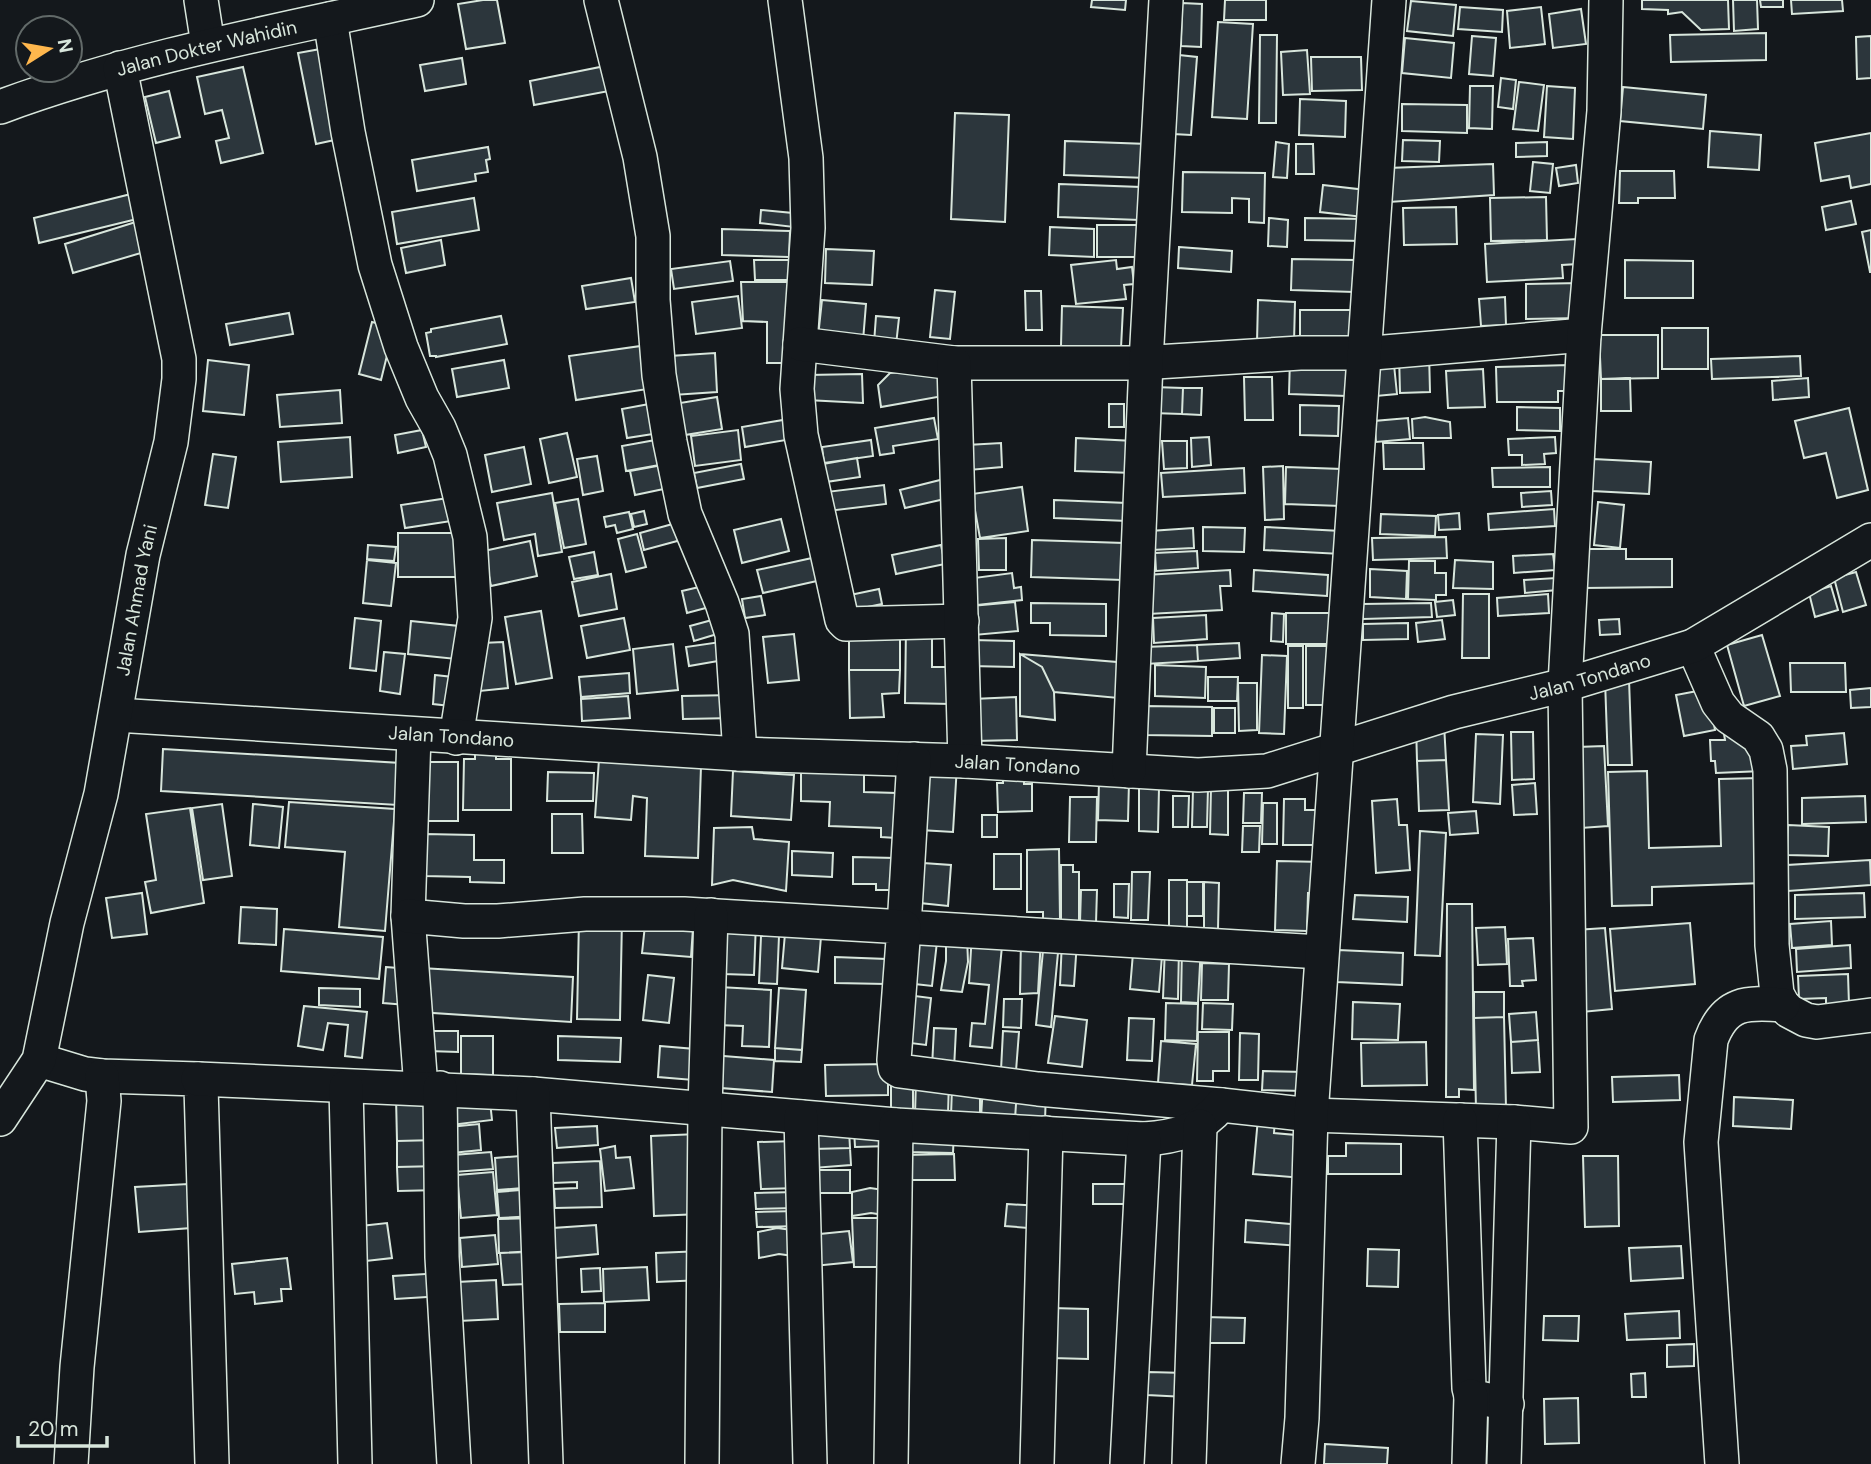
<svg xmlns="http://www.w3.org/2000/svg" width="1871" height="1464" font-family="'DM Sans',sans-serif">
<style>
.building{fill:#2c363c;stroke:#d8e6dc;stroke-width:2}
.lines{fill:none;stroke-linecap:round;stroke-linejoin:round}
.minor-casing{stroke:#d8e6dc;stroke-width:36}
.minor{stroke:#14181c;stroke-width:33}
.labels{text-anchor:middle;stroke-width:5;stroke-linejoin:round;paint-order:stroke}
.street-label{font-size:19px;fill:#d8e6dc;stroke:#14181c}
</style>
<rect width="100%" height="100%" fill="#14181c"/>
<path class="building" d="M483 0H497L505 43 466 49 458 4Z
M1092 0H1126L1125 10 1091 7Z
M1225 0H1266V20H1224Z
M1642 0H1728L1729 29 1701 30 1682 12 1668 14V10L1642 9Z
M1733 0H1757L1758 29 1734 31Z
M1760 0H1783V7H1761Z
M1791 0H1842L1843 11 1792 14Z
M1411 1 1456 5 1453 36 1407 31Z
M1182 3 1202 4 1201 47 1181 46Z
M1460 7 1503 10 1502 32 1458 29Z
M1541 7 1545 44 1510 48 1507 11Z
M1581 9 1586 44 1553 48 1549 14Z
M1218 22 1253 24 1247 119 1212 117Z
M1766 33V60L1671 62 1670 35Z
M1260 35H1277L1276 123H1259Z
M1472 36 1496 38 1493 76 1469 74Z
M1871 36V78L1857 79 1856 37Z
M1405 38 1454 43 1451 78 1402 73Z
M326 48 344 138 316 144 298 53Z
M1307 50 1310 94 1283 95 1281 52Z
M1179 55 1197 57 1191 135 1173 134Z
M1311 57H1361L1362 90 1312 91Z
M462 58 466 84 425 91 420 65Z
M605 66 609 91 534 105 530 81Z
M243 67 263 153 221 163 216 141 229 138 222 110 205 114 197 77Z
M1501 78 1516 80 1513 109 1498 107Z
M1519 82 1544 85 1538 131 1513 129Z
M1470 86H1493L1492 129 1469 128Z
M1547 86 1575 88 1573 139 1544 137Z
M1623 87 1706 95 1703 129 1620 121Z
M169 91 180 137 156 143 145 97Z
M1300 99 1346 101 1345 137 1299 135Z
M1402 104 1467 105V133L1402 131Z
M955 113 1009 115 1005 222 951 219Z
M1710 131 1761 135 1759 170 1708 167Z
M1871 133V184L1851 188 1849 176 1821 181 1815 143Z
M1403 140 1440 141 1439 162 1402 161Z
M1065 141 1148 144 1147 178 1064 175Z
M1276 142 1289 144 1287 178 1273 177Z
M1547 142V156L1516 157V143Z
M1296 144H1313L1314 174H1296Z
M488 147 490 159 486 160 488 172 475 174 476 181 417 191 412 160Z
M1533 162 1553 164 1550 193 1530 191Z
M1493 164 1494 195 1389 202 1388 168Z
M1576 165 1578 183 1559 186 1556 168Z
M1620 171H1674L1675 198H1638V203H1619Z
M1183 172 1265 173 1264 223 1249 222V199L1232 198V213L1182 212Z
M1059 184 1141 187 1140 220 1058 217Z
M1323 185 1366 190 1363 217 1320 212Z
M135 193 141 218 39 243 34 218Z
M1546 197 1547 240 1491 241 1490 198Z
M474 198 479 230 397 244 392 212Z
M1851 201 1856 224 1826 230 1822 207Z
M1456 207 1457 244 1404 245 1403 208Z
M761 210 803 214 802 228 760 223Z
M1269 218 1288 220 1287 247 1268 246Z
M1305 218 1365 219V241L1305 240Z
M142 220 151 250 73 273 65 244Z
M1097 225H1146V257H1097Z
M1050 227 1094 229V257L1049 255Z
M722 229 790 231 789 257 722 255Z
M1871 230V272H1870L1862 232Z
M1577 239 1578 264 1562 265 1563 278 1487 282 1485 244Z
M441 240 445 265 406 273 401 248Z
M1179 247 1232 251 1231 272 1178 268Z
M826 249 874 251 872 285 825 283Z
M1292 259 1355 260 1354 292 1291 290Z
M754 260H793V280H755Z
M1116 260 1117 269 1132 267 1134 284 1124 285 1126 299 1076 304 1071 265Z
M1625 260 1693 261V298H1625Z
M730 261 733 281 674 289 671 269Z
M631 278 635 302 586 309 582 286Z
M741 282H799L793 363H767V322L743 321Z
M1581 283V318L1526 319V284Z
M935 290 955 292 950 339 930 337Z
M1025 291H1041L1042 330H1026Z
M738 296 742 328 696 334 692 302Z
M1505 297 1506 325 1481 326 1479 299Z
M822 300 866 304 863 341 818 337Z
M1258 300 1295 302 1294 343 1257 342Z
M1062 306 1123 308 1121 348 1061 346Z
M1300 310H1355V347H1300Z
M289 313 293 334 230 345 226 324Z
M501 316 507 344 436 357V356H430L426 333 431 332V329Z
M876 316 899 318 896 345 874 343Z
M372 322 394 327 381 380 359 374Z
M1662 328H1708V369H1662Z
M1599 335H1658V378L1601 379Z
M648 345 654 388 576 400 569 356Z
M1429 352 1430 392 1400 393 1399 354Z
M715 353 717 392 673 395 670 356Z
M1393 355 1397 394 1376 396 1372 357Z
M1800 356 1801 376 1712 379 1711 359Z
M1290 358 1348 360 1347 396 1289 394Z
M208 360 249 365 244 415 203 411Z
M504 360 509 388 457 397 452 369Z
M1569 365 1570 391H1558V402H1497L1496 367Z
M939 369 943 396 881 407 878 385 890 373Z
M1483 369 1485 407 1448 408 1446 371Z
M862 374 863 403 807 400V375Z
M1244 377H1272L1273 420H1245Z
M1630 378 1631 411H1601V379Z
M1808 378 1809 397 1773 400 1772 381Z
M1153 387 1183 388 1182 414 1152 413Z
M1183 388H1202L1201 415 1182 414Z
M340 390 342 423 280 427 277 395Z
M717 397 722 429 685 435 680 403Z
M660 402 666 432 627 438 622 409Z
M1109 404H1124V427H1109Z
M1300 405 1339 406 1338 436 1300 435Z
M1517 407 1560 408V431L1517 430Z
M1849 408 1868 490 1837 498 1826 453 1804 458 1795 421Z
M1425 417 1450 422 1451 438H1413L1412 419Z
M934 418 938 439 893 446 894 453 880 455 875 428Z
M1408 418 1410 439 1376 442 1374 421Z
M783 420 786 440 745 447 742 427Z
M422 430 426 447 398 453 395 435Z
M738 430 741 460 695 466 691 436Z
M567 433 577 477 549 483 540 439Z
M350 437 352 477 281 482 278 442Z
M1209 437 1211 465 1192 467 1191 438Z
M1555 437 1556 453 1544 454 1545 464 1522 465V455H1509L1508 439Z
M1076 438 1134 441 1133 473 1075 471Z
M661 439 665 464 626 471 622 446Z
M871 440 873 456 824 463 822 447Z
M1162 441H1187V468L1164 469Z
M1001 443 1002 467 969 470 967 445Z
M1383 443H1423L1424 469H1384Z
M524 447 531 484 492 492 485 455Z
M213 454 236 457 228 508 205 505Z
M597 456 603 491 583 495 577 459Z
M857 458 860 477 826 482 823 464Z
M1593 459 1651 462 1649 494 1592 491Z
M673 463 678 486 635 495 630 471Z
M741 464 744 479 697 488 694 473Z
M1283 466 1284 519 1265 520 1263 467Z
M1286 467 1342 469 1341 506 1285 504Z
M1550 467V487H1493L1492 468Z
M1244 468 1245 493 1163 497 1161 473Z
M944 479 949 498 905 508 900 490Z
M884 485 886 504 828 511 826 492Z
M1022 487 1028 531 980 538 972 494Z
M1551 491 1552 505 1522 507 1521 493Z
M552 493 562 552 538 556 535 534 504 540 497 503Z
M455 497 458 520 405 528 401 505Z
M578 499 586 544 564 548 555 503Z
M1054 500 1127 503V521L1054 518Z
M1598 502 1624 505 1620 548 1594 545Z
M1554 509 1555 526 1489 530 1488 514Z
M644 511 647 524 634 527 631 514Z
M629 512 633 529 617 533 615 525 606 527 604 517Z
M1459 513 1460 529 1439 530 1438 515Z
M1381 514 1436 516 1435 536 1380 534Z
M781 519 789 551 742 563 734 530Z
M687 520 692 537 644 550 640 533Z
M1203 527 1245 528 1244 552 1203 551Z
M1265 527 1341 531V554L1264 550Z
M1193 528 1194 548 1151 550 1150 531Z
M398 533H467V577H398Z
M637 534 646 567 626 572 618 539Z
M1446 537 1447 558 1373 560 1372 538Z
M1006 538V570H979L978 539Z
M1032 540 1124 543 1123 580 1031 577Z
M530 541 537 576 491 586 484 551Z
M368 545 396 547 394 561 367 559Z
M941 545 945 564 896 574 892 555Z
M1584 549H1626V559H1672V587L1584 588Z
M1197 551 1198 568 1156 571 1155 553Z
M594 552 598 575 574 579 569 557Z
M1553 554 1555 570 1514 573 1513 556Z
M812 558 817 581 763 593 757 570Z
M367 560 396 563 391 606 363 603Z
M1455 560 1493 562V589L1453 588Z
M1409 561H1435V573H1446V595H1436V600L1408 599Z
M1370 569 1407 571 1406 599 1370 597Z
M1230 570 1231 586H1220L1222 610 1148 614 1145 575Z
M1254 570 1328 575 1327 596 1253 591Z
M1856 572 1866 605 1843 612 1834 578Z
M1012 573 1014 588 1021 587 1022 600 977 605 974 578Z
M611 574 617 609 579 616 572 582Z
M1556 578 1557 590 1525 593 1524 580Z
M712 584 717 605 687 613 682 591Z
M1831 586 1838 610 1815 617 1809 593Z
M879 589 882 604 853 610 850 595Z
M1463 594H1489V658H1462Z
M1548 594 1549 613 1498 616 1497 598Z
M761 596 765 615 745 618 742 599Z
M1453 600 1455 615 1437 617 1435 602Z
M1015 602 1018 631 974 635 971 606Z
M1031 603 1106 604V636L1050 635V623H1031Z
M1431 603 1432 617 1363 619 1362 604Z
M541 611 552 678 516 684 505 617Z
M1272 613 1284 614 1283 642 1271 641Z
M1286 613H1334L1333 644H1286Z
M1206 615 1207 639 1154 643 1153 618Z
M723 617 727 631 694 641 690 626Z
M355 618 381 621 376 671 350 668Z
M624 618 630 650 587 658 581 626Z
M1619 619 1620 634 1600 635 1599 620Z
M1442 620 1445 639 1418 642 1416 623Z
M411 621 459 626 456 659 408 654Z
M1408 623V639L1363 640V624Z
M906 626 932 627V667H952L951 704 905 703Z
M849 633H900V670H849Z
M794 634 799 680 768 683 763 637Z
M1762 635 1780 696 1744 706 1727 645Z
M972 640 1014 641V667L971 666Z
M503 642 508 688 480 691 482 643Z
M720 642 724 660 689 666 686 647Z
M1239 643 1240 658 1198 661 1197 645Z
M673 644 678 690 637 694 633 649Z
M1197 645 1198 661 1145 664 1144 647Z
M1288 646H1303V708H1288Z
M1306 646H1330L1331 705H1306Z
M384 652 405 654 400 694 380 691Z
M1020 654 1042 667 1054 692 1055 720 1020 716Z
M1020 654 1129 663V699L1054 692 1042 667Z
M1262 655 1287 656 1284 734 1259 733Z
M1790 663H1845L1846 692H1791Z
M1155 665 1206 667 1205 698 1155 696Z
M849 670H900L899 693 882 694 884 717 850 718Z
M629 673 630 693 581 697 579 677Z
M435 675 462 678 459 707 433 704Z
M1208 677H1238L1237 701H1208Z
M1629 679 1632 765H1608L1605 680Z
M1238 683H1257V730L1239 731Z
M1871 688V707L1851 708 1850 690Z
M1708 689 1715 730 1684 736 1676 695Z
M734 695 735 718 683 719 682 696Z
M628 696 630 718 582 721 581 699Z
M1016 697 1017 740 975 741 973 699Z
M1144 706 1212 707V736L1144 735Z
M1214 708H1235V733H1214Z
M1444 724 1446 760 1417 761 1416 725Z
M1511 732H1533L1534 779 1512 780Z
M1844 733 1847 764 1793 769 1791 746 1807 745 1806 736Z
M1476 734 1503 735 1500 804 1473 802Z
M1724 734 1750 739 1762 771 1716 773 1715 761H1711L1710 740H1725Z
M1604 746 1608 826 1581 828 1577 747Z
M163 749 401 763 398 805 161 791Z
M475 750 496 751V759H511V810H463L464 759H475Z
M599 759 701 766 698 858 645 856 647 798 633 796 631 820 595 817Z
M1446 760 1449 810 1419 811 1417 761Z
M424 762H458V821H423Z
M924 763 957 765 953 832 920 830Z
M864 764V792L897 793 896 838 881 837V828L829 826 830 802 801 801V769Z
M1003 770H1024V784H1032V811L998 812 997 783H1003Z
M733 771 794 775 791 820 731 816Z
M1647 771 1649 848 1721 846 1719 779 1760 778 1763 883 1652 887V905L1612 906 1608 772Z
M548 772 594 773 593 801H547Z
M1099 781 1129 782 1128 821 1098 820Z
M1535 783 1537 814 1514 815 1512 785Z
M1211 787H1228V835L1210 834Z
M1139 788H1159L1158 832 1139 831Z
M1193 788H1208L1207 827H1192Z
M1244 793H1262L1261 823H1243Z
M1173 796H1189L1188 827H1173Z
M1865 796 1866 822 1802 824V798Z
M1070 797H1097L1096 842H1069Z
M1284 799H1305V810H1326V845H1283Z
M1397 799 1399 825H1407L1410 870 1376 873 1372 801Z
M289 802 395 809 385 931 339 927 345 852 285 847Z
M1263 803H1277V844H1262Z
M222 804 232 876 203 880 192 808Z
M253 804 283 807 279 848 250 845Z
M190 808 204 903 151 913 145 882 156 880 146 814Z
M1476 811 1478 833 1450 835 1448 813Z
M552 814H582L583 853H552Z
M982 815H997V837H982Z
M1788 825 1829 827 1828 856 1787 855Z
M1243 826H1260L1259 852H1242Z
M752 827 754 839 789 842 786 891 733 880 712 885 714 828Z
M1420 831 1446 833 1440 956 1415 955Z
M425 834 474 835V860H504V883L470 882V877L424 876Z
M1059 849 1060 919H1043V912H1027V850Z
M792 851 833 853 832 877 792 875Z
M994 854H1021V889H994Z
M853 857 895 858 892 890H876V884H853Z
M1870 860 1871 885 1788 891 1787 865Z
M1277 861 1323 862 1322 893H1308L1307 931 1275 930Z
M923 863 951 865 948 906 920 903Z
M1061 865H1073V872H1079V923H1061Z
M1132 872H1150L1148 920H1131Z
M1169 880H1187V929L1169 930Z
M1187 882H1203V916H1187Z
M1204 882 1219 883 1218 929 1204 928Z
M1114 884H1129L1128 918 1114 917Z
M1081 890H1097L1096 923 1080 922Z
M142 893 147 934 112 938 106 898Z
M1864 893 1865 917 1795 919V895Z
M1355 895 1408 897 1407 922 1353 919Z
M1447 904H1472L1474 1090 1459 1089V1097H1446Z
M241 907 277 909 276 945 239 943Z
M646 916 693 928 691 957 642 953Z
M579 918 622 919 620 1020 577 1019Z
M725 920 756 922 754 975 723 974Z
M1831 921 1832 945 1792 948 1790 924Z
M786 922 822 925 818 972 782 968Z
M1690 923 1695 984 1615 991 1610 929Z
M1505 927 1507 964 1478 965 1476 928Z
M1605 928 1612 1009 1582 1012 1575 930Z
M284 929 383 937 379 979 281 971Z
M912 930 938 933 932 986 906 983Z
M972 933 1003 936 992 1048 970 1046 972 1023 985 1024 989 985 969 983Z
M946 934 967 936 968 962 962 992 941 990 946 961Z
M761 936H779L777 984 759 983Z
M1021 938H1041L1038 993 1020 994Z
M1533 938 1536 980 1522 981 1523 986H1510L1508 939Z
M1044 940 1059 942 1051 1027 1036 1025Z
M1062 940 1077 941 1074 986 1060 985Z
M1182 945H1201L1198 1003 1181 1002Z
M1850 945 1851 968 1797 972 1796 949Z
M1165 946 1179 947 1178 999 1163 998Z
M1338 950 1403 953 1402 985 1337 982Z
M1133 953 1162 956 1159 992 1130 989Z
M835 957 887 959 886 984 835 983Z
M1202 963 1229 964 1228 1000H1201Z
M386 967 410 969 407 1005 383 1003Z
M421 968 573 977 571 1022 418 1012Z
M1848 974 1849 1005 1826 1007V998L1799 999 1798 976Z
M648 975 674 978 669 1023 643 1020Z
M719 987 771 990 769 1047 742 1046 743 1026 717 1025Z
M319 988 360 989V1007L319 1005Z
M779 988 806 990 802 1050 775 1048Z
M1474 992H1504V1017L1474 1018Z
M907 995 931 998 926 1045 902 1042Z
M1004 999H1022L1021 1028 1003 1027Z
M1353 1002 1400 1004 1398 1040 1352 1039Z
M1166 1003 1198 1004 1197 1041 1165 1040Z
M1203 1003 1233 1004 1232 1030 1202 1029Z
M304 1006 367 1012 362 1058 345 1056 348 1025 328 1023 323 1050 298 1046Z
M1536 1012 1538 1040 1511 1042 1509 1014Z
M1055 1016 1087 1020 1082 1067 1048 1063Z
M1504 1017 1506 1108 1476 1109 1474 1018Z
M1129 1018 1154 1019 1152 1061 1127 1060Z
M934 1028 956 1029 954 1069 932 1067Z
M428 1031H458V1052L428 1051Z
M1003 1031 1019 1032 1016 1071 1001 1070Z
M1198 1032H1229V1071H1213V1081H1197Z
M1240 1033 1259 1034 1258 1080H1239Z
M461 1036H493V1075L461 1074Z
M558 1036 621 1038 620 1062 558 1060Z
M1538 1040 1540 1072 1512 1073 1511 1042Z
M1161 1041 1196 1044 1192 1085 1158 1083Z
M1426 1042 1427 1085 1362 1086 1361 1043Z
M660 1046 695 1049 693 1080 658 1077Z
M775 1048 802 1050 801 1062 775 1061Z
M711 1055 774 1060 772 1092 708 1087Z
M888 1064V1095L826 1096 825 1065Z
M1263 1071 1305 1072 1304 1091 1262 1090Z
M1679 1075 1680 1100 1613 1102 1612 1077Z
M891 1076 913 1077V1115L891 1114Z
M916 1079 949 1080 948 1115H915Z
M983 1085 1017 1089 1015 1119 981 1118Z
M952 1087 980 1088V1116H951Z
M1017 1089 1046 1091 1045 1121 1015 1119Z
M489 1092 492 1120 451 1125 449 1094Z
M437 1096 438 1140 397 1141 396 1097Z
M1734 1097 1793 1100 1791 1129 1733 1126Z
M1258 1118 1275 1120 1274 1133 1307 1136 1303 1178 1253 1174Z
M479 1124 481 1150 452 1153 449 1127Z
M597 1126 598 1145 557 1148 555 1128Z
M889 1128 890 1146 855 1147 854 1129Z
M906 1129 954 1130 953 1153 906 1152Z
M812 1130H849L850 1148 813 1149Z
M698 1134 701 1214 654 1216 651 1136Z
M438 1140 439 1166 397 1167V1141Z
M796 1141 799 1188 761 1189 758 1142Z
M1346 1143 1401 1144V1174H1328V1156H1346Z
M615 1146 616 1158 630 1157 634 1188 605 1191 600 1149Z
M850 1148 851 1165 813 1168V1149Z
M491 1152 493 1169 454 1172 453 1155Z
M954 1154 955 1180H905L904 1155Z
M533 1155 535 1187 497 1190 495 1158Z
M1583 1156H1618L1619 1226 1585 1227Z
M600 1161 602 1207 555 1208 554 1189 577 1188V1182L553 1183V1163Z
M439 1166 440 1190 398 1191 397 1167Z
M812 1170H850V1193H812Z
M493 1172 497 1215 461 1218 457 1175Z
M188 1184 191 1228 139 1232 135 1187Z
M1093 1184H1136V1204H1093Z
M870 1188 891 1191V1216L871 1213 852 1216V1192Z
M534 1189 536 1216 499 1218 497 1192Z
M797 1192 798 1208 756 1209 755 1193Z
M1007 1204 1041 1206 1040 1229 1005 1226Z
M798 1211V1226L757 1227 756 1212Z
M536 1218 537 1251 499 1253 498 1219Z
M852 1218H890V1267H854Z
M1246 1220 1302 1225 1300 1246 1245 1242Z
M387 1223 392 1258 357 1262 352 1227Z
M596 1225 598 1254 556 1258 553 1228Z
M777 1228 800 1231 801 1257 779 1254 759 1258 758 1232Z
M849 1231 853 1262 814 1266 810 1235Z
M495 1235 498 1264 462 1267 460 1238Z
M1681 1246 1683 1278 1631 1281 1629 1248Z
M1368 1249 1399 1250 1398 1287 1367 1286Z
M702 1251 703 1280 657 1282 656 1253Z
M527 1252 528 1284 503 1285 500 1253Z
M287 1258 291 1289H281L282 1301 255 1304 254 1292 235 1294 232 1264Z
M647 1267 649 1300 604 1302 603 1269Z
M600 1268 601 1291 582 1292 581 1269Z
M442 1273 443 1296 395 1299 393 1276Z
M496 1280 498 1319 459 1321 457 1282Z
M605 1303V1332H560L559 1304Z
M1052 1308 1088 1309V1359L1052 1358Z
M1679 1311 1680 1338 1627 1340 1625 1314Z
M1544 1316H1579L1578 1341 1543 1340Z
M1204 1317 1245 1318 1244 1343H1204Z
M1694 1344V1366L1667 1367V1345Z
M1148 1372 1186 1373V1397L1147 1395Z
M1645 1373 1646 1397H1632L1631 1374Z
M1578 1398 1579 1443 1545 1444 1544 1399Z
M1325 1444 1388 1448 1387 1464H1324Z"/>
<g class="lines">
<defs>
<g id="minor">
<path d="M201 0 208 45"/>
<path d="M601 0 640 157 653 236V300L659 375 670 442 685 514 722 603 732 634 740 754"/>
<path d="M785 0 806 158 808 228 797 389 801 435 842 620 846 624 962 621"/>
<path d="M330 19 348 132 375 265 401 347 422 398 439 428 450 455 470 537 475 618 456 738"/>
<path id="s1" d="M0 107C135 57 277 31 417 0"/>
<path d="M800 344 954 363H1140L1300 353H1373L1584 335"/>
<path d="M954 363 965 761"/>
<path d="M1693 646 1718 703 1729 717 1758 737 1766 750 1770 770 1772 945 1777 994 1783 1005 1789 1011 1806 1020 1817 1022 1871 1015"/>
<path id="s2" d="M116 715 740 754 965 761 1198 775 1267 771 1454 712 1565 685 1693 646 1871 540"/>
<path d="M414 735 408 916 421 1088"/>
<path d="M914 759 904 927 1321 952"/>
<path d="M1129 771 1146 362 1166 0"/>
<path d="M408 916 464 921H498L585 914H684L904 927 894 1060 895 1068 900 1071 1038 1089 1221 1105"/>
<path d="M39 1060 85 1074 102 1076 198 1079 201 1086 212 1464"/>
<path d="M198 1079 533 1094 896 1125 1144 1139C1177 1137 1200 1130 1221 1105L1311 1115 1514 1122 1571 1127 1565 685 1584 335 1604 111 1606 0"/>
<path d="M346 1087 355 1464"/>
<path d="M440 1088 442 1257 454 1464"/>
<path d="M533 1094 546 1464"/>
<path d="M801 1117 810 1464"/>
<path id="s3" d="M0 1119 39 1060 67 923 101 794 143 555 171 442 179 379V359L120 68"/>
<path d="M1460 1120 1469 1388 1471 1396 1507 1404"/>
<path d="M71 1464 77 1367 104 1101 102 1076"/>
<path d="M702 1464 705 1108 711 915"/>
<path d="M891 1464 896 1125"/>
<path d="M1037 1464 1046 1133"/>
<path d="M1127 1464 1144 1139"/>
<path d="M1189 1464 1200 1126"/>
<path d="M1298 1464 1302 1418 1311 1115 1389 0"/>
<path d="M1469 1464 1471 1396"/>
<path d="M1504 1464 1514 1122"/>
<path d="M1722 1464 1701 1142 1711 1040C1725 1002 1746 1002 1783 1005"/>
</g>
</defs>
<use href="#minor" class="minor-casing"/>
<use href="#minor" class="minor"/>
</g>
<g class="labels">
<g class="street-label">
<text dy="7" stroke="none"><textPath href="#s1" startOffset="215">Jalan Dokter Wahidin</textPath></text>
<text dy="7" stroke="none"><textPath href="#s3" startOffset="541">Jalan Ahmad Yani</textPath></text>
<text dy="7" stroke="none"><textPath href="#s2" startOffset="1489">Jalan Tondano</textPath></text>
<text dy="7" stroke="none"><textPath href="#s2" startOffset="336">Jalan Tondano</textPath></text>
<text dy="7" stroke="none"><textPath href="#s2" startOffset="903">Jalan Tondano</textPath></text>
</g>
</g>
<g transform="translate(49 49) rotate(79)"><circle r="33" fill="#14181c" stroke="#626a69" stroke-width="2"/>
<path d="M0-5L12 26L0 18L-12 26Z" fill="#ffb74d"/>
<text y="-10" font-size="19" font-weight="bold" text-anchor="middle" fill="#d8e6dc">N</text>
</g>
<path d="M18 1436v10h89v-10" fill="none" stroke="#d8e6dc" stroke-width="3.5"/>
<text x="28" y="1436" font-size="21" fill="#d8e6dc" stroke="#14181c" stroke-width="5" paint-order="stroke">20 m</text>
</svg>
